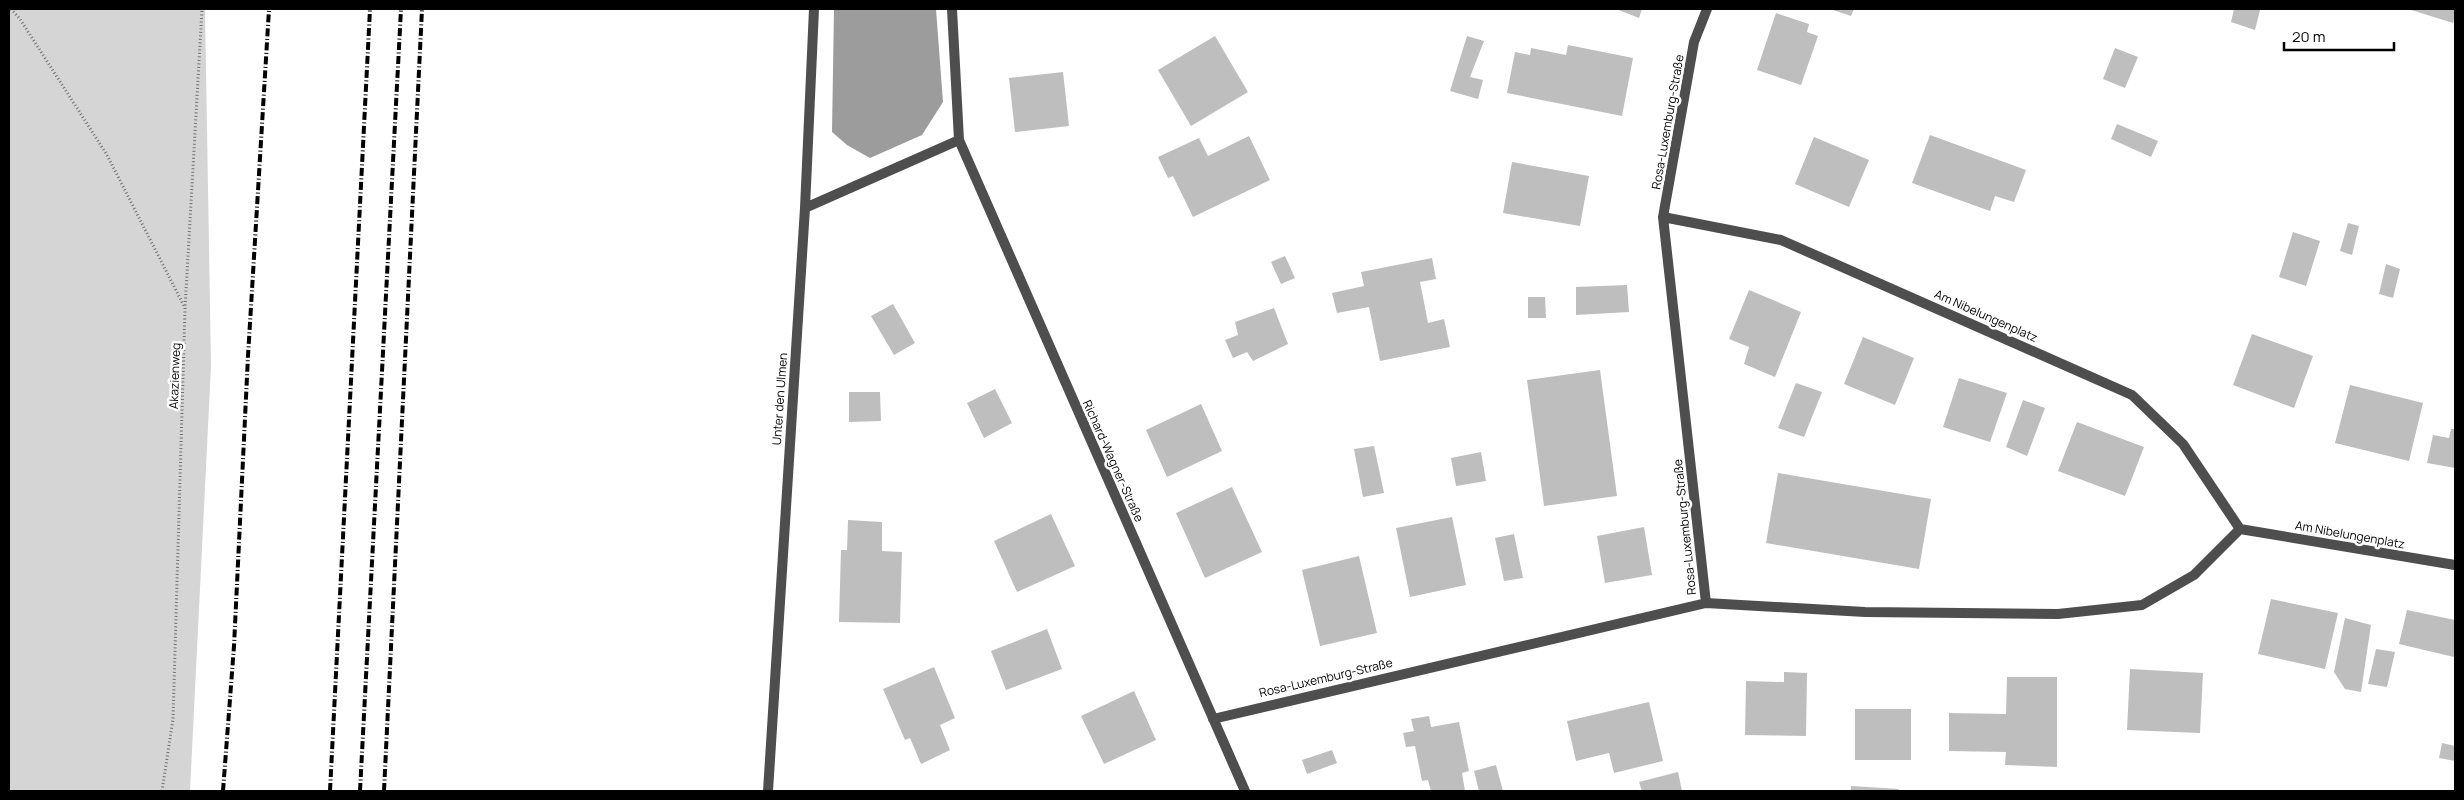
<svg xmlns="http://www.w3.org/2000/svg" width="2464" height="800" font-family="Manrope,sans-serif">
<style>
.green{fill:#d5d5d5}
.water{fill:#9c9c9c}
.building{fill:#bebebe}
.lines{fill:none;stroke-linecap:round;stroke-linejoin:round}
.path{stroke:#707070;stroke-width:3;stroke-dasharray:1 2.5;stroke-linecap:butt}
.minor{stroke:#4e4e4e;stroke-width:10}
.rail{stroke:#000;stroke-width:4;stroke-dasharray:8 2.5 1 2.5;stroke-linecap:butt}
.labels{text-anchor:middle;stroke-width:5;stroke-linejoin:round;paint-order:stroke}
.street-label{font-size:12px;fill:#000;stroke:#fff}
</style>
<rect width="100%" height="100%" fill="#fff"/>
<path class="green" d="M9 9H205L211 366 190 791H9Z"/>
<path class="water" d="M834 9H936L943 102 922 135 870 158 847 145 832 132Z"/>
<path class="building" d="M1616 9H1642L1639 18Z
M1830 9H1854L1851 16Z
M2234 9 2260 10 2255 30 2231 22Z
M2408 9H2455V15L2453 23Z
M1776 13 1809 24 1807 32 1818 36 1801 85 1757 70Z
M1215 36 1248 92 1191 126 1158 70Z
M1467 36 1484 41 1470 77 1483 80 1478 99 1450 91Z
M1568 45 1633 58 1622 116 1507 93 1515 52 1530 55 1531 48 1566 55Z
M2115 48 2138 57 2125 88 2103 79Z
M1063 72 1069 126 1015 132 1009 78Z
M2117 124 2158 141 2151 157 2111 139Z
M1930 135 2026 170 2014 202 1995 196 1990 211 1912 183Z
M1249 136 1270 180 1193 217 1173 176 1168 178 1158 157 1199 138 1208 156Z
M1814 137 1869 160 1849 207 1795 184Z
M1512 162 1589 176 1580 226 1503 213Z
M2348 223 2359 226 2352 255 2340 251Z
M2293 232 2320 241 2306 286 2279 277Z
M1285 256 1295 278 1281 284 1271 262Z
M1432 258 1436 279 1420 282 1428 323 1444 319 1450 347 1380 361 1369 307 1337 313 1332 293 1364 286 1361 272Z
M2386 264 2400 269 2393 298 2379 294Z
M1627 285 1629 312 1576 315V287Z
M1749 290 1801 312 1775 377 1744 364 1749 347 1729 339Z
M1528 297H1545L1546 318H1528Z
M893 304 915 343 894 355 871 316Z
M1274 308 1288 344 1253 361 1247 352 1233 358 1225 340 1238 335 1235 322Z
M2252 334 2313 356 2294 408 2233 385Z
M1863 337 1914 358 1895 405 1844 384Z
M1600 370 1617 496 1544 506 1527 380Z
M1959 378 2007 393 1990 442 1943 427Z
M1796 383 1822 392 1804 437 1778 428Z
M2350 385 2423 403 2409 461 2335 443Z
M995 389 1012 423 984 438 967 403Z
M849 392H880L881 421 849 422Z
M2023 400 2045 408 2027 456 2006 447Z
M1201 404 1222 451 1167 477 1146 430Z
M2077 422 2144 447 2125 496 2058 471Z
M2451 429H2455V468L2427 463 2433 435 2449 438Z
M1374 446 1384 493 1363 497 1354 449Z
M1481 452 1486 481 1456 486 1451 458Z
M1778 473 1931 499 1919 569 1766 543Z
M1232 487 1262 552 1205 578 1176 513Z
M1051 514 1075 566 1017 592 994 541Z
M1452 517 1466 585 1410 597 1396 528Z
M848 520 882 522V551L902 552 900 623 839 622 841 550H847Z
M1644 527 1652 575 1605 583 1597 536Z
M1514 534 1523 578 1504 581 1495 538Z
M1359 556 1377 633 1320 646 1302 570Z
M2271 599 2338 613 2325 669 2258 654Z
M2407 610 2455 620 2454 657 2399 644Z
M2345 618 2371 625 2361 692 2345 689 2334 672Z
M1047 629 1062 669 1006 690 991 651Z
M2376 649 2395 652 2387 687 2368 684Z
M934 667 955 718 940 725 950 750 921 764 910 738 905 740 883 689Z
M2130 669 2203 673 2200 733 2127 730Z
M1784 672 1807 673 1806 736 1745 735 1746 681 1784 682Z
M2007 677H2057V767L2005 765 2006 752 1949 751V713L2006 714Z
M1134 691 1156 740 1104 764 1081 716Z
M1649 702 1663 761 1614 773 1609 753 1576 761 1567 721Z
M1855 709H1911V760H1855Z
M1429 716 1431 727 1459 722 1469 771 1462 773 1465 791H1431L1428 780 1422 781 1415 746 1406 747 1403 733 1414 731 1411 719Z
M2442 743 2455 746V761L2439 758Z
M1332 750 1337 763 1307 774 1302 760Z
M1496 765 1503 791H1479L1474 771Z
M1678 772 1682 791H1642L1639 782Z
M1851 786 1899 789 1898 791H1851Z"/>
<g class="lines">
<path class="path" d="M11 9 20 19 107 155 185 308
M162 791 173 719 185 309 202 9"/>
<path class="minor" d="M952 9 959 140 1245 791
M805 208 959 140
M1663 217 1781 240 2132 395 2183 444 2240 529
M1706 603 1865 612 2058 614 2142 605 2194 575 2240 529 2455 565
M1213 719 1706 603 1663 217 1694 42 1707 9
M768 791 805 208 814 9"/>
<path class="rail" d="M223 791 234 646 248 356 269 9
M330 791 370 9
M360 791 401 9
M384 791 422 9"/>
</g>
<g class="labels">
<g class="street-label">
<text transform="translate(1668 122) rotate(-80)" y="4">Rosa-Luxemburg-Straße</text>
<text transform="translate(1986 316) rotate(24)" y="4">Am Nibelungenplatz</text>
<text transform="translate(175 376) rotate(-88)" y="4">Akazienweg</text>
<text transform="translate(780 399) rotate(-86)" y="4">Unter den Ulmen</text>
<text transform="translate(1113 461) rotate(66)" y="4">Richard-Wagner-Straße</text>
<text transform="translate(1685 527) rotate(-96)" y="4">Rosa-Luxemburg-Straße</text>
<text transform="translate(2350 535) rotate(10)" y="4">Am Nibelungenplatz</text>
<text transform="translate(1326 678) rotate(-13)" y="4">Rosa-Luxemburg-Straße</text>
</g>
</g>
<rect width="2464" height="800" fill="none" stroke="#000000" stroke-width="20"/>
<path d="M2284 42v8h110v-8" fill="none" stroke="#000000" stroke-width="2.5"/>
<text x="2292" y="42" font-size="15" fill="#000000" stroke="#ffffff" stroke-width="4" paint-order="stroke">20 m</text>
</svg>
